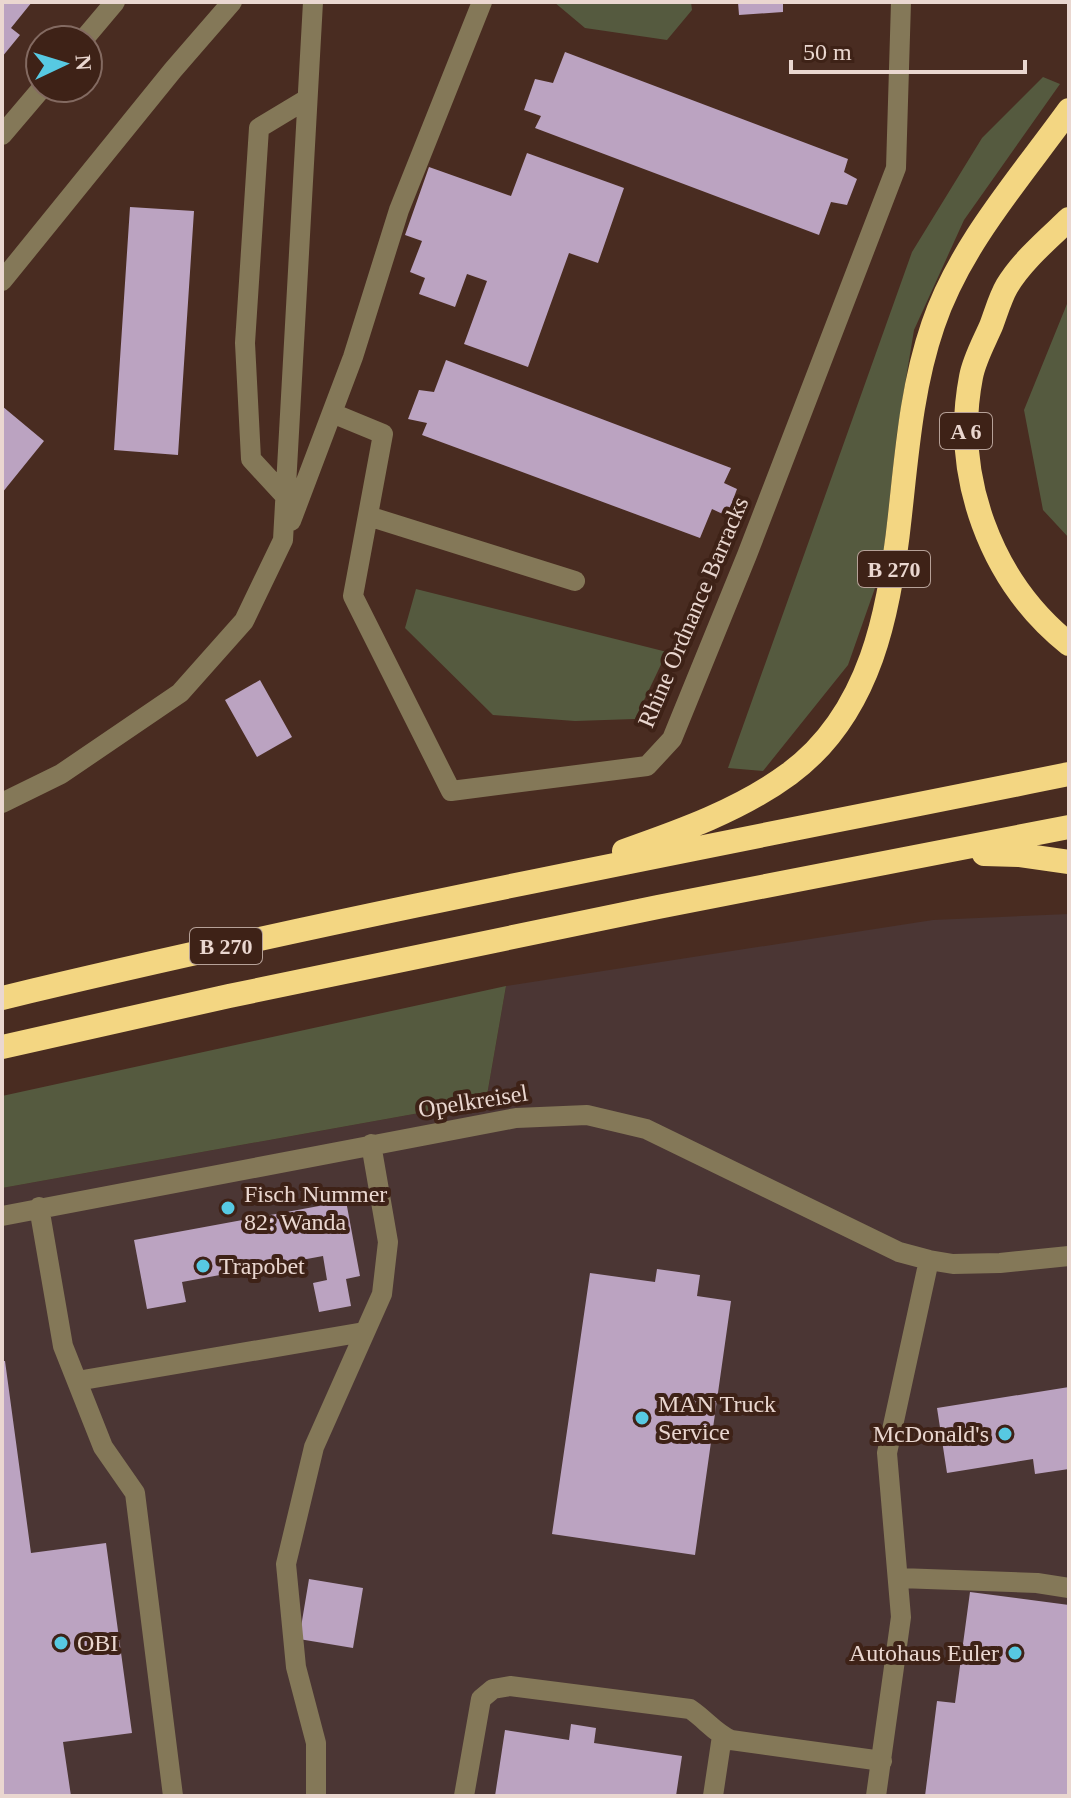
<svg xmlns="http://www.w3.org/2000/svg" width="1071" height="1798" font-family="'Times New Roman',serif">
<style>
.commercial{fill:#4b3634}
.green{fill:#555a3f}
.building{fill:#bba3c1}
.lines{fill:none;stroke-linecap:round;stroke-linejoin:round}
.minor{stroke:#847858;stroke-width:20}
.highway{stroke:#f3d682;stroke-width:24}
.poi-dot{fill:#57c9e2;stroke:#3e2217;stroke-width:3}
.labels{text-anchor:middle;stroke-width:8;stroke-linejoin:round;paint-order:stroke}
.shield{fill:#3e2217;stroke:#b6a198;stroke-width:2}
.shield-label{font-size:22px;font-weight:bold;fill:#ead7d0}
.street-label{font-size:24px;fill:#ead7d0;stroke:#3e2217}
.poi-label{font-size:24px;fill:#ead7d0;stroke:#3e2217;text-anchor:start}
</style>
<rect width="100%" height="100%" fill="#492c21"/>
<path class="commercial" d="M1069 914V1796H2V1188L486 1101 506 986 933 920Z"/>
<path class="green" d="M554 2H691L692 10 667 40 585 28Z
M1043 77 1060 84 964 220 914 330 897 433 882 568 848 665 763 771 728 768 912 252 982 138Z
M1069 299V538L1043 510 1024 410Z
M416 589 667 652 635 719 575 721 493 715 405 628Z
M506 986 486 1101 2 1188V1096Z"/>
<path class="building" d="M2 2H32L11 28 20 35 2 57Z
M738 2H783V12L739 15Z
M565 52 848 159 844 172 857 179 847 205 831 202 819 235 535 128 541 116 524 110 535 79 553 83Z
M527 153 624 188 598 263 569 253 528 367 464 344 487 281 467 274 455 307 419 294 425 278 410 272 422 241 405 235 429 167 511 196Z
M130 207 194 211 178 455 114 450Z
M446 360 731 468 724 483 737 489 727 516 712 509 700 538 422 435 427 423 408 419 419 390 434 392Z
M2 406 44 441 2 493Z
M260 680 292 737 257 757 225 700Z
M346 1201 360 1276 346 1279 351 1306 319 1312 313 1283 327 1280 323 1256 182 1282 186 1302 147 1309 134 1240Z
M657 1269 700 1275 697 1296 731 1301 695 1555 552 1534 590 1273 655 1282Z
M2 1361H5L31 1553 106 1543 132 1733 63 1742 71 1796H2Z
M1069 1387V1469L1035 1474 1033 1459 947 1473 937 1408Z
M309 1579 363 1588 353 1648 299 1639Z
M970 1592 1069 1605V1796H925L937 1701 955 1703Z
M571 1724 596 1728 594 1743 682 1756 676 1796H495L505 1730 569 1740Z"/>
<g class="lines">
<path class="minor" d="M83 40 115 2
M2 135 42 88
M2 281 173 70 232 2
M332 413 383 434 353 596 451 791 647 766 672 739 747 555 896 168 901 2
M286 497 251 459 245 343 259 128 307 99
M368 516 575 581
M291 521 353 357 399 210 482 2
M2 803 61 774 180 693 244 621 283 540 313 2
M39 1207 63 1346 103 1447 135 1493 173 1796
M2 1216 516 1118 587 1115 646 1129 899 1252 929 1260 953 1264 1000 1263 1069 1256
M77 1381 364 1332
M899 1578 1037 1583 1069 1588
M316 1796V1743L296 1667 286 1564 314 1447 382 1294 388 1242 371 1144
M464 1796 481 1699 493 1689 510 1686 690 1709C705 1719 715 1733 731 1740L882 1761
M713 1796 722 1736
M876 1796 901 1617 887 1453 929 1260"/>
<path class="highway" d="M1069 219C1048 239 1022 261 1007 286 1000 298 996 313 991 326 984 342 974 360 971 377 952 475 990 581 1069 644
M624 851C681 831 740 810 789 774 871 714 890 610 900 515 907 451 912 386 933 325 960 245 1020 178 1069 110
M984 854 1020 855 1069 862
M2 998C355 913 713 846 1069 774
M2 1047 229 996 658 907 1069 827"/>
</g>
<g class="poi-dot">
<circle cx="228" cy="1208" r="8"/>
<circle cx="203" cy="1266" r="8"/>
<circle cx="642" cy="1418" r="8"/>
<circle cx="1005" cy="1434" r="8"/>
<circle cx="61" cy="1643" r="8"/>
<circle cx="1015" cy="1653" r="8"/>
</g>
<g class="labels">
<g class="shield">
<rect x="940" y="413" width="52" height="36" rx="6"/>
<rect x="858" y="551" width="72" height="36" rx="6"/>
<rect x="190" y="928" width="72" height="36" rx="6"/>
</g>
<g class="shield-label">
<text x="966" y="439">A 6</text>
<text x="894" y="577">B 270</text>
<text x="226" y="954">B 270</text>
</g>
<g class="street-label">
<text transform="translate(693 612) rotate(-67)" y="8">Rhine Ordnance Barracks</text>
<text transform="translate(473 1101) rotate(-9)" y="8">Opelkreisel</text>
</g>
<g class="poi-label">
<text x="244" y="1202">Fisch Nummer<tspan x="244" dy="28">82: Wanda</tspan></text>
<text x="219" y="1274">Trapobet</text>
<text x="658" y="1412">MAN Truck<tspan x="658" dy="28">Service</tspan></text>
<text x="989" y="1442" text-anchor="end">McDonald's</text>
<text x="77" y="1651">OBI</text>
<text x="999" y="1661" text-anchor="end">Autohaus Euler</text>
</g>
</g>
<rect width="1071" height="1798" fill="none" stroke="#ead7d0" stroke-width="8"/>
<g transform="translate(64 64) rotate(86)"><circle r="38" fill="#3e2217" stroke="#836a61" stroke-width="2"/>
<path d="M0-6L14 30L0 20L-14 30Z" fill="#57c9e2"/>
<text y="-12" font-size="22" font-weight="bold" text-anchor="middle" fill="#ead7d0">N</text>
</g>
<path d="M791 60v12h234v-12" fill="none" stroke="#ead7d0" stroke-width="4"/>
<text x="803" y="60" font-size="24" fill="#ead7d0" stroke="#3e2217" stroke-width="6" paint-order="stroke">50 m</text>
</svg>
